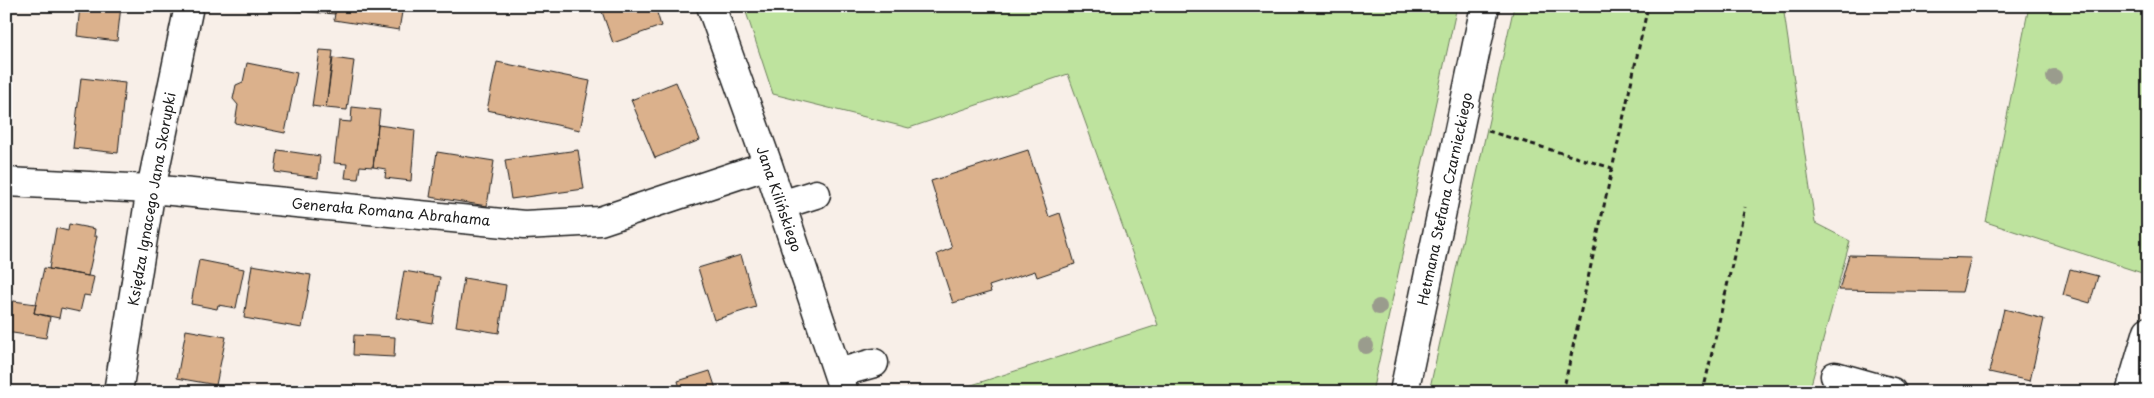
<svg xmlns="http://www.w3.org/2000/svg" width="2154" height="398" font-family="'Playpen Sans',sans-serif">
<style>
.green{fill:#bee39e;stroke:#6d805d}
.building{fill:#dbb18c;stroke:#1c1c1c}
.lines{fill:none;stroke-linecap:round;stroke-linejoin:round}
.minor-casing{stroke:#1c1c1c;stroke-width:31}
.path{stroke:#1c1c1c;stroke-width:3;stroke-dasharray:5 4;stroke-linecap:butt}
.minor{stroke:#fff;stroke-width:28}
.tree{fill:#9a9c8d}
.labels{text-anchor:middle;stroke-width:4.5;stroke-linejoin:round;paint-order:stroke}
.street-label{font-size:14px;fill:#1c1c1c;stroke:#fff}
</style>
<rect width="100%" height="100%" fill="#f8efe8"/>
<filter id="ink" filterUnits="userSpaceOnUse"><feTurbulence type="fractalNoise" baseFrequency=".02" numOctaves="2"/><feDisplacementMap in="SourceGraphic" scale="10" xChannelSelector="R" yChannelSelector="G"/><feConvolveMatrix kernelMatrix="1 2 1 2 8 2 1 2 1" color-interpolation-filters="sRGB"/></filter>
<g filter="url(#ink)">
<path class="green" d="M744 6H1457L1372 392H950L1158 325 1068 74 909 128 773 94Z
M1514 6H1783L1815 223 1850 241 1809 392H1429Z
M2029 6H2148V275L1986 222Z"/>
<path class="building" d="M6 6H10L7 43H6Z
M80 6H121L117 41 77 36Z
M260 6H336L335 14 260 8Z
M336 6H403L399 30 334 20Z
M600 6H655L661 26 613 43Z
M320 50 333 51 326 108 312 106Z
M333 58 354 61 347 110 326 108Z
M497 62 590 81 580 130 487 110Z
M247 63 297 73 285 133 235 123 238 105 233 99 236 85 243 82Z
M81 78 125 83 118 153 73 148Z
M676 82 700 140 655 158 631 100Z
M352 107 380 110 373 167 360 166 358 179 345 178 347 164 334 163 339 121 351 122Z
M378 125 415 130 411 181 385 178 386 169 373 167Z
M278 150 320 156 318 178 275 172Z
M578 150 584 189 511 199 505 160Z
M1028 150 1049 217 1060 213 1075 264 1037 277 1035 271 989 286 991 292 953 303 937 254 952 248 931 181Z
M437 152 494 161 487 206 430 197Z
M69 224 95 229 94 236H97L88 276 49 269 56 228 68 231Z
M741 255 756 307 714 320 698 268Z
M1849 255 1971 258 1962 292 1839 290Z
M199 260 244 269 236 308 218 305 217 309 191 304Z
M252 265 311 275 302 328 244 318Z
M44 268 94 277 90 296 84 295 80 312 61 308 59 318 34 313Z
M2070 269 2098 276 2090 303 2063 295Z
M404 271 440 277 433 324 396 318Z
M464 278 506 285 499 333 456 326Z
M6 300 36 304 34 313 50 317 46 338 6 332Z
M2004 309 2044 319 2030 381 1989 372Z
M186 330 226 337 216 385 177 378Z
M354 335 395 337 394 357 353 355Z
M710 371 717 392H681L678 381Z"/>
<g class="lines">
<defs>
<path id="minor" d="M711 6 768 165 844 392
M6 182 151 189 524 225 600 221 768 165
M781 205 816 194
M838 373 874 363
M1835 376 1892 392
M118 392 151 189 189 6
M1404 392 1485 6
M2130 392 2148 331"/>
</defs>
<use href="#minor" class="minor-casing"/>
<path class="path" d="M1488 131 1612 168
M1563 392 1648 6
M1703 392 1745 207"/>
<use href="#minor" class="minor"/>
</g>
<g class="tree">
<circle cx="2054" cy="77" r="8"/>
<circle cx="1379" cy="307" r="8"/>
<circle cx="1366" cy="346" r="8"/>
</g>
</g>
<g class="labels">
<g class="street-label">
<text transform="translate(152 199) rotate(-80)" y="5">Księdza Ignacego Jana Skorupki</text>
<text transform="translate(779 199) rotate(71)" y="5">Jana Kilińskiego</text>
<text transform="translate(1445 199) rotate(-78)" y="5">Hetmana Stefana Czarnieckiego</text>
<text transform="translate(391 212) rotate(5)" y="5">Generała Romana Abrahama</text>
</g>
</g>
<rect width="2154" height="398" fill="none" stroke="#fff" stroke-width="25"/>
<rect x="12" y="12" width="2129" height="373" fill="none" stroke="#1c1c1c" stroke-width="2" filter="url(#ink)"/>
</svg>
